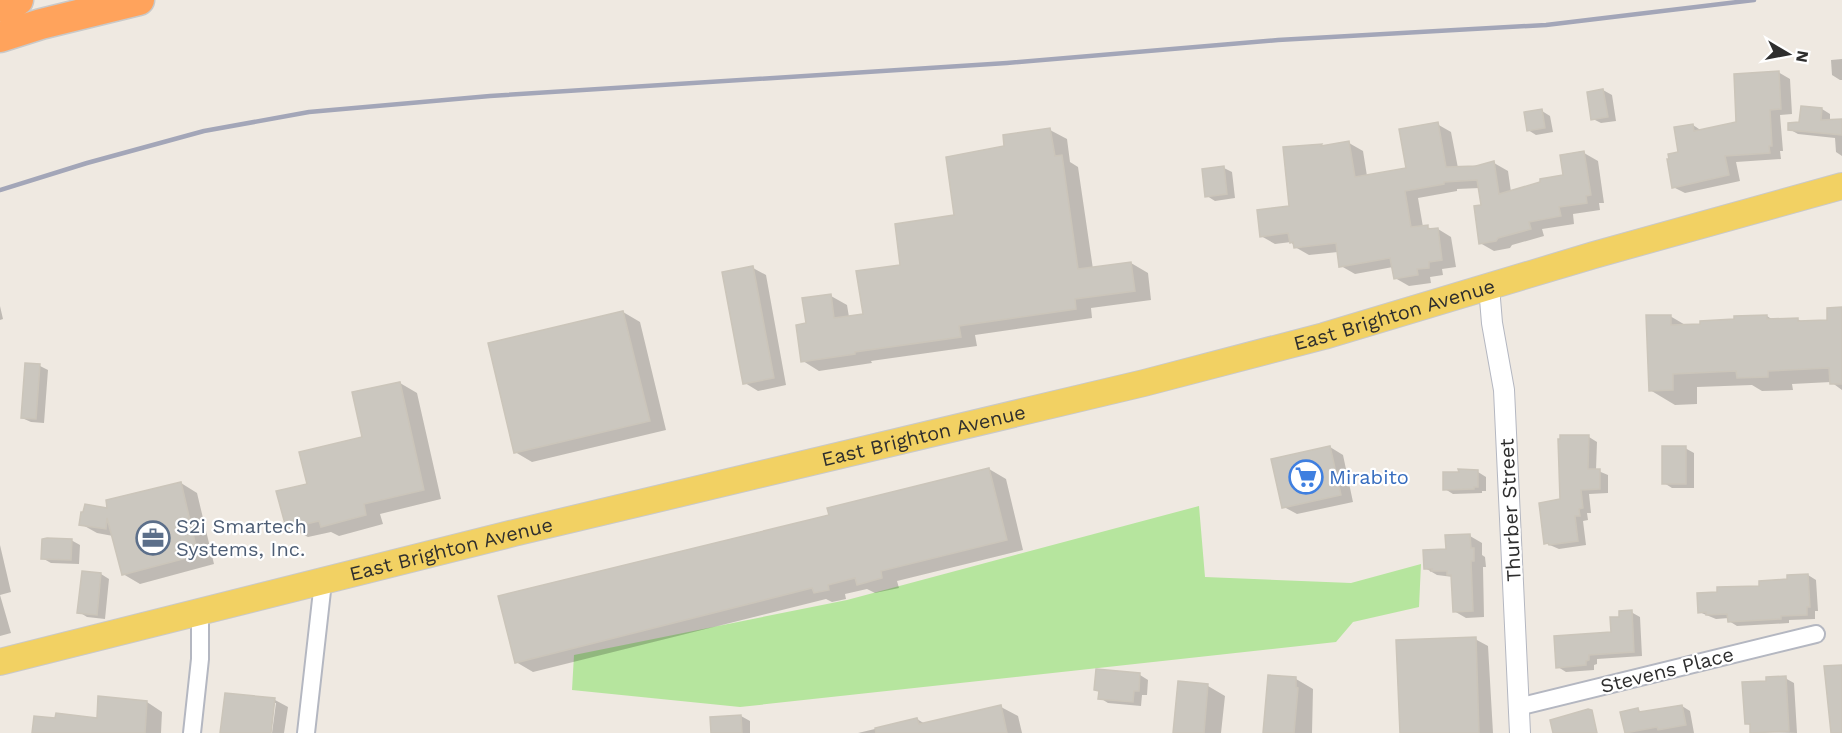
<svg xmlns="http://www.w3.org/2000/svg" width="1842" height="733" font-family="'Work Sans',sans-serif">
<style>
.green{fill:#b6e59e}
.shadow{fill:#0003}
.building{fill:#cbc7bf;stroke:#cbc5ba;stroke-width:1.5}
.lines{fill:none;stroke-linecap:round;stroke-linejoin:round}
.minor-casing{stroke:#b4b7c1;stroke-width:20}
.tertiary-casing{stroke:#b4b7c1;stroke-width:22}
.primary-casing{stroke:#c9c9c9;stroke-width:28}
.motorway-casing{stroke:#c9c9c9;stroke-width:33}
.minor{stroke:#fff;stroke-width:16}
.tertiary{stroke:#fff;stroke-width:20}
.primary{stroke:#f2d163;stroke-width:26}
.motorway{stroke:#ffa35c;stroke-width:30}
.rail{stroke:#a3a6b8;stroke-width:4.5}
.labels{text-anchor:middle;stroke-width:4.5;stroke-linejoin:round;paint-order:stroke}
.street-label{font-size:20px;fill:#2e2e2e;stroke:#fff}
.shop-label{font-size:20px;fill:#366cbe;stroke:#fff;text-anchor:start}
.service-label{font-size:20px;fill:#4e5e75;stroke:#fff;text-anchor:start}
</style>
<rect width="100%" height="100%" fill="#efe9e1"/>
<path class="green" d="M1199 506 1205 577 1351 583 1421 564 1419 607 1353 622 1336 642 740 707 572 690 574 655 847 600Z"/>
<path class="shadow" d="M1842 59V80H1840L1832 75 1831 60Z
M1778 72 1790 79 1792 114 1780 115 1783 151H1780L1781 159 1736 162 1740 181 1685 193 1673 187 1680 154 1693 125 1702 131 1738 123Z
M1603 90 1612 95 1616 121 1601 123 1593 119Z
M1802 107 1822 109 1830 114V121L1842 120V156L1836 152 1835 138 1798 134 1789 129 1800 123Z
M1542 111 1550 116 1553 132 1536 135 1528 130Z
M1437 124 1451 132 1458 168 1494 163 1508 171 1511 192 1564 176 1584 153 1598 161 1604 203H1599L1600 210 1573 214 1574 224 1542 229 1544 236 1512 245 1510 248 1494 251 1480 243 1482 206 1480 188 1457 189V191L1418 198 1423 227 1438 229 1451 237 1456 267 1442 269 1443 275 1430 277 1431 283 1409 286 1395 278 1393 267 1355 274 1341 266 1338 252 1309 255 1295 247 1291 242 1275 244 1261 236 1290 207 1321 146 1324 147 1349 143 1363 151 1367 176 1408 170Z
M1050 130 1067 139 1070 162 1078 167 1093 269 1131 263 1148 273 1151 300 1091 308 1092 318 975 335 977 346 871 361 872 363 819 371 803 361 807 324 831 296 847 305 849 317 864 315 902 266 956 217 1006 147Z
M1224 168 1232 172 1235 198 1215 201 1207 196Z
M753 268 766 275 786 385 758 391 745 383Z
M0 306 3 319 0 320Z
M1842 309V390L1831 382 1792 384 1793 390 1762 391 1752 385 1697 387V404L1675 405 1650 390 1670 316 1687 326 1767 316 1773 320 1797 319 1803 322H1829Z
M623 312 640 322 666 430 532 462 515 452Z
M26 365 40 366 48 370 44 423 31 422 22 418Z
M400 383 417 393 441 499 380 514 383 524 339 536 331 532 308 537 290 528 309 485 364 438Z
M1589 437 1597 442 1596 470 1608 475V493L1589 494 1591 513H1587L1588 520 1583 521 1586 545 1559 549 1545 543Z
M1330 447 1343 455 1353 502 1297 514 1284 507Z
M1685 448 1694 453V488H1672L1664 483Z
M989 469 1006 479 1023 550 897 581 899 588 875 593 867 589 845 594 846 599 832 602 826 599 533 672 516 662 831 516Z
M1478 472 1486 477V491H1482V493L1453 494 1445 489Z
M181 483 197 493 214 564 140 584 123 574 113 536 97 533 81 524 108 510Z
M1470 536 1482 543V555L1485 557 1486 567H1483L1484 617 1466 618 1454 611 1453 577 1437 575 1425 568Z
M71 540 80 545 79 564 51 563 42 558Z
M0 545 11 592 0 595 11 633 0 636Z
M101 574 109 579 105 619 87 617 79 612Z
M1808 575 1816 580 1818 611H1815V619L1789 620V623L1737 626 1729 621V618L1716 619 1699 612 1761 587Z
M1631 612 1640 617 1642 656 1597 659V664L1594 665V670L1566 672 1558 667 1612 634 1621 618Z
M1475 639 1488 646 1493 733H1402Z
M1098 671 1140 675 1148 680 1147 695H1142L1141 706 1108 703 1100 698V692L1096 690Z
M1785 678 1794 683 1797 733 1752 732V726L1746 723 1767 682Z
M1296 679 1313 689 1312 733H1264Z
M1208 686 1225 696 1221 733H1174Z
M275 700 288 707 284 733H272L276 703H273L269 733H222Z
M147 702 162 712 161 733H34L56 720 98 719Z
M1682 706 1690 711 1694 733H1627L1622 713 1638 710 1644 713Z
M1001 707 1018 716 1022 733H858L917 719 925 724Z
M741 716 750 721V733H713Z"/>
<path class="building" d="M1779 71 1781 109 1770 110 1772 146H1769L1770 153 1725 156 1729 175 1672 188 1667 159H1669L1668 154 1678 152 1674 127 1693 124 1694 131 1736 122 1734 74Z
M1603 89 1608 117 1591 120 1587 92Z
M1801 106 1822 108 1821 120 1842 119V135L1788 130V123L1799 122Z
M1542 109 1545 128 1527 131 1524 112Z
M1438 122 1446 167 1476 166 1494 161 1499 194 1540 182V179L1563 175 1560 155 1584 151 1591 195 1586 196 1587 203 1559 207 1561 216 1529 222 1531 229 1498 238 1496 241 1479 244 1474 206 1481 205 1477 180 1444 182V184L1405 191 1411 227 1428 225V229L1438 228 1442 260 1429 262V268L1417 269 1418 275 1394 279 1390 258 1339 267 1336 243 1294 248 1293 242 1290 243 1288 233 1260 237 1257 210 1289 206 1283 147 1322 144 1321 146 1349 141 1355 177 1406 168 1399 129Z
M1050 128 1055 156 1062 155 1078 269 1131 262 1135 291 1075 299 1076 309 959 326 961 337 855 352V354L801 362 796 325 806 323 802 298 831 294 834 318 863 314 856 271 900 265 895 224 954 215 946 157 1004 146 1003 135Z
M1224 166 1227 194 1205 197 1202 169Z
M753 266 774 378 743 384 722 272Z
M1842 307V384H1830L1829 368 1768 371V377L1737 378 1736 371 1673 374V390L1649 391 1646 315H1671V325L1700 324V321L1734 319V316L1767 315V319L1798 318V321L1827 320V308Z
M623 311 650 421 514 453 488 343Z
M25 363 40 364 36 419 21 418Z
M400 382 424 490 364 504 366 515 321 527 319 521 289 528 288 525 285 524 276 491 307 484 299 452 362 437 352 392Z
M1560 435H1589L1588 469H1600V489L1581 490 1583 508 1579 509 1580 516H1575L1578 541 1549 545 1548 543 1544 544 1539 503 1560 499 1558 439H1560Z
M1330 446 1341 495 1282 508 1271 459Z
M1662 446H1686V484H1662Z
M989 468 1007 540 881 571 882 578 857 585 855 578 828 585 829 590 814 593 812 588 515 663 498 596 829 515 827 508Z
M1458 469 1478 470V487H1474V489L1443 490V472H1459Z
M181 482 198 555 122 575 107 518 106 529 79 525 81 512H83L85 504 107 508 106 500Z
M1470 534 1471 548H1474V561H1471L1473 611 1453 612 1451 575H1447V571H1431L1432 569H1424L1423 550 1446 549 1445 535Z
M47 538 72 539 71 560 41 559 42 539Z
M82 571 101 573 97 615 77 613Z
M1808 574 1810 607H1807V615L1781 616V619L1728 622 1727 614 1706 615V612L1698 613 1697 593 1717 592V587L1759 586V581L1787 579V575Z
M1632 610 1634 652 1589 655V660L1586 661V665L1556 668 1554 636 1611 632 1610 617H1619V611Z
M1476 637 1479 733H1400L1396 640Z
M1842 665V733H1831L1824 666Z
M1096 669 1140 673 1139 691H1134L1133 702 1098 699 1099 691 1094 690Z
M1268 675 1296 677V687L1298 688 1294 733H1263Z
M1786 676 1789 731 1750 733V724H1745L1742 682 1766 681V677Z
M1178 681 1208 684 1204 733H1173Z
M225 693 275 698 271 733H220Z
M98 696 147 701 145 733H32L34 716 55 718 56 713 97 718Z
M1001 705 1007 733H876L875 728 917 718 919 724Z
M1682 705 1686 725 1658 730 1657 727 1625 733 1620 712 1638 708 1639 712Z
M1588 709 1592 710 1597 733H1553L1550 720Z
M741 715 742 733H711L710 717Z"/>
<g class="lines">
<defs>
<path id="minor" d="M1518 707 1816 634
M192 733 200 659V613
M306 733 323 582"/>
<path id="tertiary" d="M1489 287 1492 323 1504 390 1520 733"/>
<g id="primary">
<path id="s1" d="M0 662 514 533 1144 383 1324 336 1594 255 1842 186"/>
</g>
<path id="motorway" d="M0 6 18 0
M0 37 41 24 139 0"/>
</defs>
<use href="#minor" class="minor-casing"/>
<use href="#tertiary" class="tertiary-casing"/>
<use href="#primary" class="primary-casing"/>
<use href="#motorway" class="motorway-casing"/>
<use href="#minor" class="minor"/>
<use href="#tertiary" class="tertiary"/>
<use href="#primary" class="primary"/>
<use href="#motorway" class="motorway"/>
<path class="rail" d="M0 190 87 163 204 131 309 112 490 96 1007 63 1278 40 1546 25 1754 0"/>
</g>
<defs>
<symbol id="supermarket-ring" viewBox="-11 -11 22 22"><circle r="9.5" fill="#fff" stroke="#3f7fe0" stroke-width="1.5"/><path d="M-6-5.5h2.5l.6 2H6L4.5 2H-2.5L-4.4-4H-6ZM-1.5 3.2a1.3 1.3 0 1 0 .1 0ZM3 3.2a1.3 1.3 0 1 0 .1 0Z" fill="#3f7fe0"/></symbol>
<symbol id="office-ring" viewBox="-11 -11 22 22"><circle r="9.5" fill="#fff" stroke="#5c6f8a" stroke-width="1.5"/><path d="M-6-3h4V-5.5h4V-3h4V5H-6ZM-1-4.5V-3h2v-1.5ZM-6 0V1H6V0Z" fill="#5c6f8a"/></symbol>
</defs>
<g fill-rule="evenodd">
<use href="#supermarket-ring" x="1287" y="458" width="38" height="38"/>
<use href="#office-ring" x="134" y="519" width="38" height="38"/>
</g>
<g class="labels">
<g class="street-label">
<text dy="7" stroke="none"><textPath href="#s1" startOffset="1437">East Brighton Avenue</textPath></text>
<text dy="7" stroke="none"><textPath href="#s1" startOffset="951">East Brighton Avenue</textPath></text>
<text transform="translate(1510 510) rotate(-93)" y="7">Thurber Street</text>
<text dy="7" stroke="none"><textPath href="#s1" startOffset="465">East Brighton Avenue</textPath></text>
<text transform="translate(1667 670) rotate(-14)" y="7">Stevens Place</text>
</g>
<g class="shop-label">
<text x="1329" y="484">Mirabito</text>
</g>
<g class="service-label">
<text x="176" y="533">S2i Smartech<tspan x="176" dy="23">Systems, Inc.</tspan></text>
</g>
</g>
<g transform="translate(1788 54) rotate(100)" stroke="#ffffff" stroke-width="4.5" paint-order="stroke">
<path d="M0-4.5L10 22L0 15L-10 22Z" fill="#2e2e2e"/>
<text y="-9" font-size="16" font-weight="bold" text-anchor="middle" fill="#2e2e2e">N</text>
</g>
</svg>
